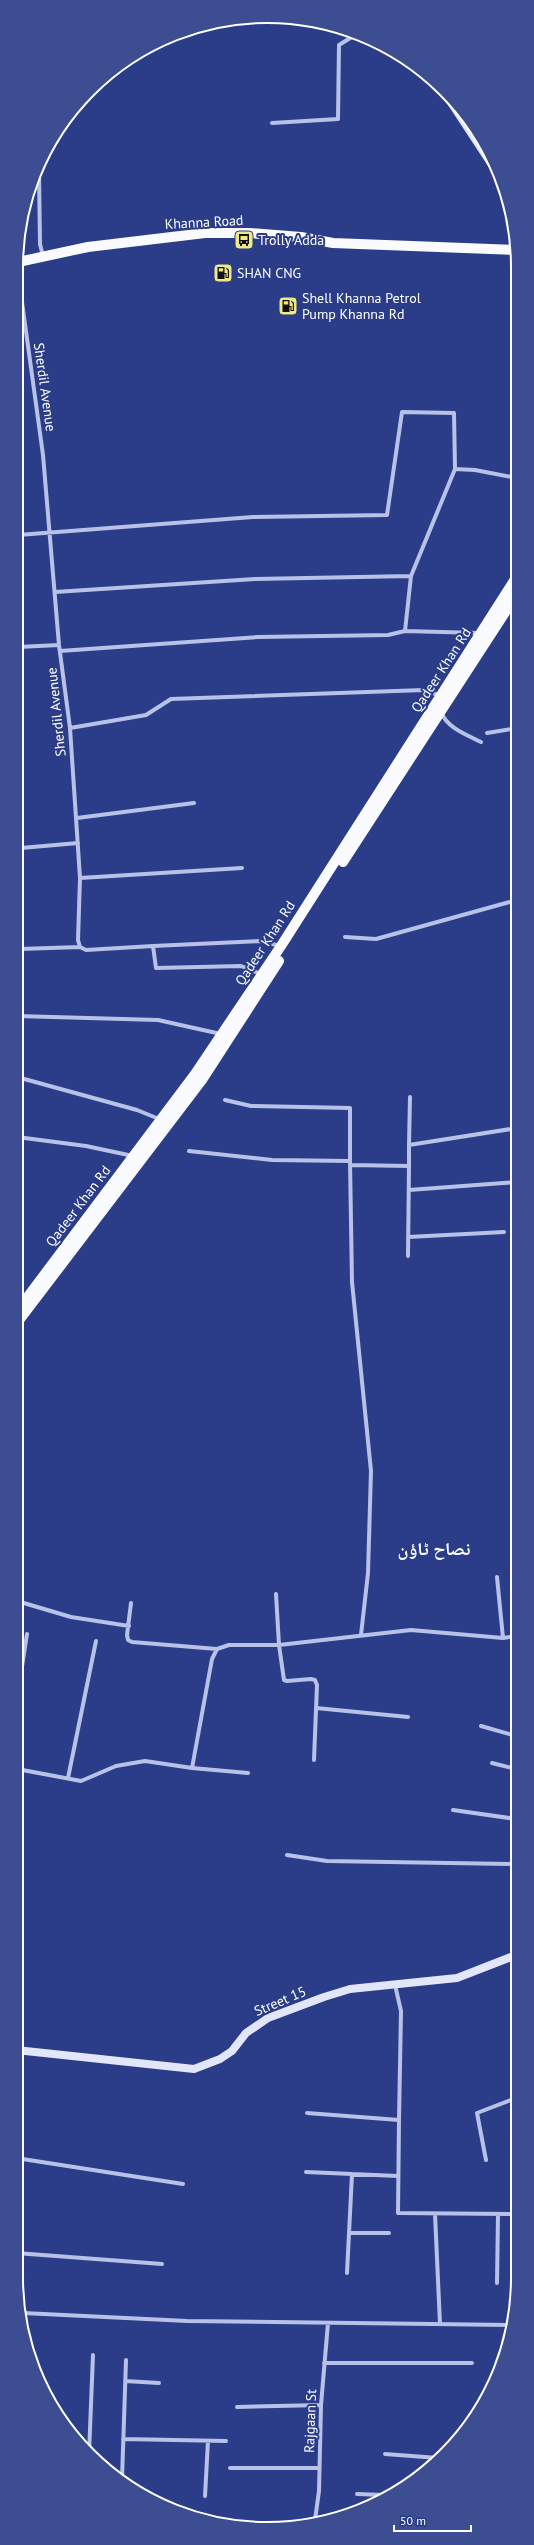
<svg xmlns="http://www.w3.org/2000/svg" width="534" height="2545" font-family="'PT Sans','Noto Naskh Arabic',sans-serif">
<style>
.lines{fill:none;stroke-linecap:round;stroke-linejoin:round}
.street{stroke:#b8c2e8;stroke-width:4}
.secondary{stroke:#e1e6f8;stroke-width:8}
.primary{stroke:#fafbfe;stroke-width:10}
.labels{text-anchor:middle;stroke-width:4;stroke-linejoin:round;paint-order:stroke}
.street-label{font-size:14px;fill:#fff;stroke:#2b3d89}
.poi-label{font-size:14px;fill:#fff;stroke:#2b3d89;text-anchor:start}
.district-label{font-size:18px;font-weight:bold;fill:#fff;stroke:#2b3d89}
.rim{fill:none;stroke:#fff;stroke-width:2}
</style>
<rect width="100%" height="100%" fill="#2b3d89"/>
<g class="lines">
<path class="street" d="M272 123 338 119 339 45 355 35
M39 172 40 244 43 256
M18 273 43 455 59 645 70 728 80 878 78 940 80 947 86 950 153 946 156 968 241 966 261 974
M455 469 475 470 517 478
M18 535 253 517 387 515 402 412 454 413 455 469 411 576 405 631
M55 592 255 579 411 576
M18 647 59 645
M60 651 258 637 388 635 405 631 479 633
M441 712C447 728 467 735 481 742
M70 728 146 715 171 699 424 690 441 696
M487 733 517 728
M77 818 194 803
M21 848 78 843
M80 878 242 868
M345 937 376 939 517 900
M153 946 261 941 280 946
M17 951 20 949 80 947
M17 1016 158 1020 221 1034
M17 1077 137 1110 159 1119
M225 1100 251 1106 350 1108V1161
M17 1137 86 1146 133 1156
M409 1145 410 1097
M189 1151 272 1160 350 1161 352 1282 371 1471 368 1573 361 1635
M350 1165 409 1166V1145L517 1128
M409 1190 517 1182
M408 1237 504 1232
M408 1256 409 1166
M497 1577 503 1638
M276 1594 279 1645 284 1680 287 1681 311 1679 315 1680 317 1685 314 1760
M17 1601 71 1617 129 1626
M131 1603 127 1635 128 1640 132 1642 217 1649 229 1645H279L411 1630 503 1638 516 1636
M516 1688V1689
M17 1699 27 1634
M316 1708 408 1717
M481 1726 516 1736
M492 1763 516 1769
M192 1768 248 1773
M17 1769 81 1781 116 1766 145 1761 192 1768 212 1659 217 1649
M68 1778 96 1641
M453 1810 516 1819
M287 1855 327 1861 516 1864
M307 2113 399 2120 401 2011 395 1985
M399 2120 398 2213 516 2214
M16 2158 183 2184
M486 2160 477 2113 516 2098
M306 2172 398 2176
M435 2214 440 2324
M349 2233H389
M16 2253 162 2264
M347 2273 352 2174
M497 2283 498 2215
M23 2313 187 2321 511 2325
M324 2363H472
M125 2381 159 2383
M237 2407 321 2405
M123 2439 226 2441
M89 2454 93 2355
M385 2454 438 2458V2460
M230 2468H319
M122 2479 126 2360
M357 2494 384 2495
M205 2496 208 2441
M315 2520 319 2491 321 2405 328 2323"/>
<path class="secondary" d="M441 87 500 177
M16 2050 194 2069 220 2059 232 2051 246 2033 268 2018 324 1997 350 1989 457 1978 516 1955"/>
<path class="primary" d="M18 262 88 247 205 233H249L301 237 333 243 517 250
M343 862 517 594
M17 1311 195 1074 281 946 517 576
M17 1323 202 1080 279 961"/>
</g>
<defs>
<symbol id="bus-square" viewBox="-11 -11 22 22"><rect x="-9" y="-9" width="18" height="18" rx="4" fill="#eee980" stroke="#2b3d89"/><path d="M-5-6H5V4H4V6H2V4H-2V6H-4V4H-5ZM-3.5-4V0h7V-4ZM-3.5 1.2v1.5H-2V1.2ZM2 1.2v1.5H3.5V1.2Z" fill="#111"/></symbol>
<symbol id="fuel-square" viewBox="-11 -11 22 22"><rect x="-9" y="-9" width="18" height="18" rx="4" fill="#eee980" stroke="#2b3d89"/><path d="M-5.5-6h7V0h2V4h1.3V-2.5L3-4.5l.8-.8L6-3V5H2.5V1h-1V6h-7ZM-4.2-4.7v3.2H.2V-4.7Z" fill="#111"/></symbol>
</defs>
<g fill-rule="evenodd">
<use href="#bus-square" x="233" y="229" width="22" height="22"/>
<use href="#fuel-square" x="212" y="262" width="22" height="22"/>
<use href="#fuel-square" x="277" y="295" width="22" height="22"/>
</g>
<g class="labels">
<g class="street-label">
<text transform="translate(204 222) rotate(-3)" y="5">Khanna Road</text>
<text transform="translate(45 387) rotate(82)" y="5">Sherdil Avenue</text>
<text transform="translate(441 670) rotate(-57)" y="5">Qadeer Khan Rd</text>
<text transform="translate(56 712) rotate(-96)" y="5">Sherdil Avenue</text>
<text transform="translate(265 943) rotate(-57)" y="5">Qadeer Khan Rd</text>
<text transform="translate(78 1206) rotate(-53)" y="5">Qadeer Khan Rd</text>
<text transform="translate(280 2001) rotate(-23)" y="5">Street 15</text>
<text transform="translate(310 2421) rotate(-88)" y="5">Rajgaan St</text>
</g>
<g class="poi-label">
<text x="258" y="245">Trolly Adda</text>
<text x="237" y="278">SHAN CNG</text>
<text x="302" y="303">Shell Khanna Petrol<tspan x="302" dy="16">Pump Khanna Rd</tspan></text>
</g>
<g class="district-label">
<text x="434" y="1555">نصاح ٹاؤن</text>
</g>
</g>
<path d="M0 0H534V2545H0ZM267 23H267A244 244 0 0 1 511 267V2278A244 244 0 0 1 267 2522H267A244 244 0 0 1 23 2278V267A244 244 0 0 1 267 23Z" fill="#3c4d92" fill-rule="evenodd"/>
<path class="rim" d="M267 23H267A244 244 0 0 1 511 267V2278A244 244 0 0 1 267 2522H267A244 244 0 0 1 23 2278V267A244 244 0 0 1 267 23Z"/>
<path d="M394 2525v6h77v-6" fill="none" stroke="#ffffff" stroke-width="2"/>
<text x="400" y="2525" font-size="12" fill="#ffffff" stroke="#2b3d89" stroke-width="3" paint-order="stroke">50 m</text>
</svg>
